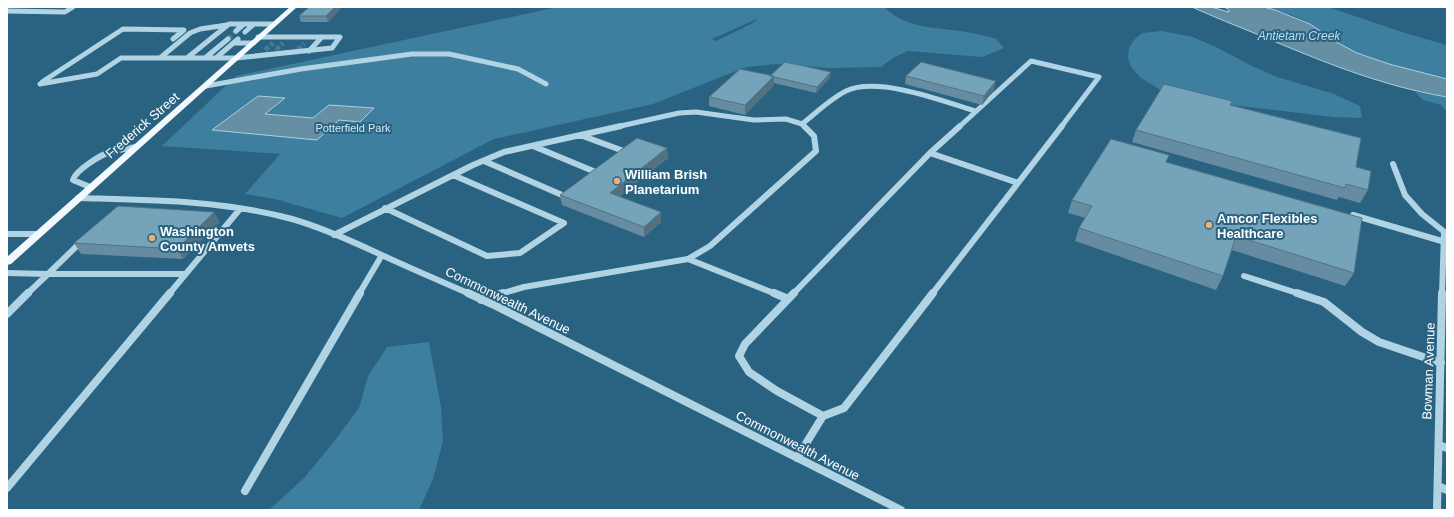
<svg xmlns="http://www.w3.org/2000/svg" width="1454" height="517" font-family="Arial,sans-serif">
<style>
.green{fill:#3e7e9e;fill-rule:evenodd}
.water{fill:#678fa3;stroke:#a6d2e6}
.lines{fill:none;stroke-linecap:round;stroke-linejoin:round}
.minor-tunnel{stroke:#497a94;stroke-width:5;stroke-dasharray:5 2.5;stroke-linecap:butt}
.minor-far2{stroke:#b1d4e5;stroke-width:5}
.minor-far1{stroke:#b1d4e5;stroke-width:6}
.minor{stroke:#b1d4e5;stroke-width:8}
.major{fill:#f1f9fd;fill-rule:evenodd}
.wall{fill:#658ca0}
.shaded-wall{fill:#527282}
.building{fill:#75a3ba;stroke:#527282}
.poi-dot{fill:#ecb178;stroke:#296381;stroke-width:1.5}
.labels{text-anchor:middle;stroke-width:4;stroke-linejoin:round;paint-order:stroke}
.far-park-label{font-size:11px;fill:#d4eaf5;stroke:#296381}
.far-water-label{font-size:12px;font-style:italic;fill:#bcdded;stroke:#296381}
.street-label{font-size:13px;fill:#fff;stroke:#296381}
.poi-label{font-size:13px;font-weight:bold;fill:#fff;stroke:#296381;text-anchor:start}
</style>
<rect width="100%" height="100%" fill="#296381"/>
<path class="green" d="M558 7H886L885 8C911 33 949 26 981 35 986 36 992 37 996 39 999 42 1002 46 1004 48L982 57 908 51 893 58 881 67 828 68 777 64 746 67 653 104 494 139 342 218 275 199 245 194 280 154 162 146 236 76ZM759 18 751 24 716 41 712 39Z
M1264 7H1328L1408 34 1447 45V79C1411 72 1373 61 1340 45 1329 39 1320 31 1310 24 1297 16 1279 11 1264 7Z
M1162 31 1193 37 1214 46 1252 66 1277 77 1334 94 1360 106 1362 118 1333 117 1215 103 1159 89 1141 78 1131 67 1128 58 1129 48 1134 40 1142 33Z
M1415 92 1447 97V112L1441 105 1423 100Z
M429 342 441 407 443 441 433 479 419 510H269L304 478 333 443 359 408 368 376 387 347Z"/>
<path class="water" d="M1192 7H1211L1229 12 1228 9 1223 7H1264L1275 10 1310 24 1338 43 1357 53 1389 64 1447 79V97C1381 86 1321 61 1259 35 1237 26 1214 17 1192 7Z
M258 96 285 98 265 114 313 118 329 105 374 108 360 122 339 120 317 140 212 130Z"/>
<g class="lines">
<path class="minor-tunnel" d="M228 39 236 31
M265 50 273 43
M276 50 283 43
M298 50 304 43"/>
<path class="minor-far2" d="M7 11 65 12 73 7
M236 31 244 24
M245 32 254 24
M233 43H253
M309 51 322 37
M160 58 190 33 200 29 227 25
M187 58 229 24H273
M205 58 228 39
M216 58 238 39
M42 82 123 29 184 30 173 39
M40 84 97 74 121 58H236L332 48 340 37H258
M206 86 301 69 412 54H449L518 69 546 84
M802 124C816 113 830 99 846 91 878 76 943 101 975 111
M616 127 679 113 696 112 754 120 786 119 802 124 805 127
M959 127 1031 61 1099 77 1061 127"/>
<path class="minor-far1" d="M580 135 629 153
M533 146 598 173
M930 153 960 126
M484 161 562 195
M1393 164 1405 195 1422 214 1447 234
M1018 183 1062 126
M90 187 73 180C75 171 101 154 111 152 119 149 128 149 136 147
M78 198C149 200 222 200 292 219 320 227 347 239 373 251 405 266 438 280 470 294
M385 208 487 256 520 253 564 223 453 175
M1353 215 1445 242
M7 234H38
M334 235 473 165 504 152 621 126
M83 240 48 274H185
M688 259 776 294
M7 273 48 274
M1244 276 1300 294
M27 294 48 274
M169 294 240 209
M359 294 382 255
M500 294 524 287 688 259 710 246 816 151 814 136 804 126
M793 294 930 153 1018 183 932 294
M1442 294 1444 233"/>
<path class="minor" d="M468 293 492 304 901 510
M774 293 788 299
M794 293 745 344 739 356 749 372 777 391 823 416
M1297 293 1324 302 1362 332 1379 342 1441 363
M481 300 503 293
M7 314 28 293
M823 416 844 408 933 293
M1439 445 1447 448
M797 458 823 416
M1438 486 1447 490
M7 488 170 293
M245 491 360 293
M1437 510 1442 293"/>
<path class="major" d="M290 7H297L11 264 7 265V257Z"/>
</g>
<path class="wall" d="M309 7H342L328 22H301L299 16Z
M770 76 830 78 816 93 774 83V85L745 115 709 106V97Z
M906 76 994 90 982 105 905 84Z
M1230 105 1356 167 1368 190 1360 203 1339 197 1337 200 1132 142 1136 130Z
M667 148 668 158 619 197 661 212V222L644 237 562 205 560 195Z
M1167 162 1354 273 1345 286 1232 250 1223 276 1216 290 1075 241 1079 228 1085 218 1068 213 1072 200Z
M220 222 183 259 81 254 74 243Z"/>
<path class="shaded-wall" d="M335 7H342L328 22 326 16Z
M831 72 830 78 816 93 817 87Z
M774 76V85L745 115V105Z
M996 81 994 90 982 105 984 96Z
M667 148 668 158 611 203 610 193Z
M214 212 220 222 183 259 177 249Z
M661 212V222L644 237V227Z"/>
<path class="building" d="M309 7H335L326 16H299Z
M785 62 831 72 817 87 770 76Z
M921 62 996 81 984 96 906 76Z
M740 69 774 76 745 105 709 97Z
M1164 84 1232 101 1230 105 1361 138 1356 167 1371 171 1368 190 1346 184 1345 188 1136 130Z
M637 138 667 148 610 193 661 212 644 227 560 195Z
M1111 139 1169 155 1166 162 1362 218 1354 273 1236 236 1223 276 1079 228 1092 206 1072 200Z
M118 206 214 212 177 249 74 243Z"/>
<g class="poi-dot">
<circle cx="617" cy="181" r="4"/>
<circle cx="1209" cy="225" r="4"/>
<circle cx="152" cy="238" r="4"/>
</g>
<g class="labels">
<g class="far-park-label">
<text x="353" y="132">Potterfield Park</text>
</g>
<g class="far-water-label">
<text x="1299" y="40">Antietam Creek</text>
</g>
<g class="street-label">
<text transform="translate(142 125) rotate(-41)" y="5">Frederick Street</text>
<text transform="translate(508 300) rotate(26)" y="5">Commonwealth Avenue</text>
<text transform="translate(1428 371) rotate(-88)" y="5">Bowman Avenue</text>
<text transform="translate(798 445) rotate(27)" y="5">Commonwealth Avenue</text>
</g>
<g class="poi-label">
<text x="625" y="179">William Brish<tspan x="625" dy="15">Planetarium</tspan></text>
<text x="1217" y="223">Amcor Flexibles<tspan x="1217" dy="15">Healthcare</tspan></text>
<text x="160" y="236">Washington<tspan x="160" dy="15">County Amvets</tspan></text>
</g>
</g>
<rect width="1454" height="517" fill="none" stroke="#ffffff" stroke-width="16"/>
</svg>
